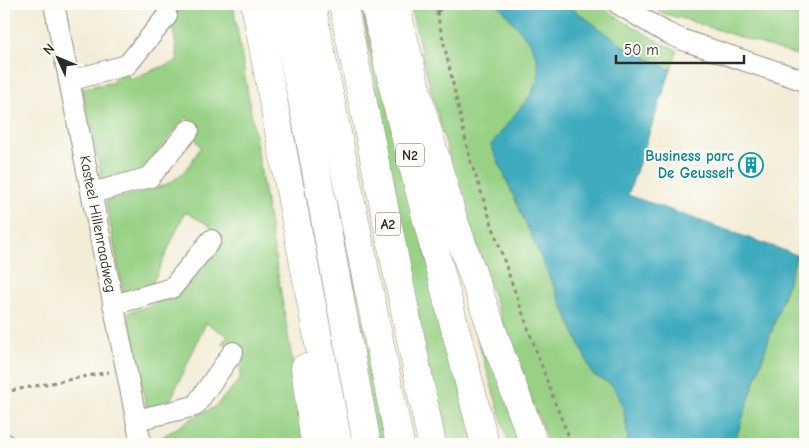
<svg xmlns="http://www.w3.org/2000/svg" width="809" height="448" font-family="'Comic Neue',sans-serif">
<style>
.green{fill:#98d185;stroke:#627e58}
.water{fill:#3eaabe;stroke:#346a74}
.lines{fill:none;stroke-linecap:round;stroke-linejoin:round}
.minor-casing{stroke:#8f8c81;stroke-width:22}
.highway-casing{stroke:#8f8c81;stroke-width:29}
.path{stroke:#8f8c81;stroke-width:3;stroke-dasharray:4 4;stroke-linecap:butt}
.minor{stroke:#fff;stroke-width:20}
.highway{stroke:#fff;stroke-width:28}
.labels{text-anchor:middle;stroke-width:4.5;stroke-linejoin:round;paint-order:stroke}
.shield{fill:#fdfcf7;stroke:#6a6a68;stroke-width:1}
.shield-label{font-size:14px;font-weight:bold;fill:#2b2b2b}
.culture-label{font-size:15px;font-weight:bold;fill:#0d838f;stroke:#fdfcf7;text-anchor:end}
.street-label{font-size:15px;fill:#2b2b2b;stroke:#fdfcf7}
</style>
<rect width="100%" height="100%" fill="#fdfcf7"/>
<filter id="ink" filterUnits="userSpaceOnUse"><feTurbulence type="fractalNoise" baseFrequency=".02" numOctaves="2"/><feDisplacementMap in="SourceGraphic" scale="10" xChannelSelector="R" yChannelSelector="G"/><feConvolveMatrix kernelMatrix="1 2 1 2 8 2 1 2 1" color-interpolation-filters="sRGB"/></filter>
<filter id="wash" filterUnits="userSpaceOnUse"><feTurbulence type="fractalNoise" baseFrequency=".0096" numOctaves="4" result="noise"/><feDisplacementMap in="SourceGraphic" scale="20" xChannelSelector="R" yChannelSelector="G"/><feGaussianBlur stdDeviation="1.12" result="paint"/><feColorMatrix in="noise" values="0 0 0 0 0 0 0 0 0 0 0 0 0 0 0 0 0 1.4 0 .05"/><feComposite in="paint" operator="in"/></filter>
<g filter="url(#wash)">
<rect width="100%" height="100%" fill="#f3edd7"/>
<path class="green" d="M163 4H233L306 444H154V442L196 416 215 407 240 379 241 369 235 363 244 352 231 339 223 345 222 343 228 336 206 323 170 401 165 405 147 409 133 348 128 313 169 299 192 281 220 245 209 225 185 212 149 291 124 298 106 201C123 196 160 190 174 180 186 172 193 159 201 147L195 139 198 132 187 117 131 182 104 187 82 88 111 83 126 68 129 79 178 61 173 26 175 19Z
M410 4H498L531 44 537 59 539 75 532 93 491 145 593 375C599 378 606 381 611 385 623 394 628 430 628 444H549C491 302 444 154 410 4Z
M566 4H598L613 15 661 43 677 50 671 70 624 46Z
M645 4H805V58L684 19 661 13Z
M362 7 475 444H444L393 192Z
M301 13 312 82 319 106 388 444H375L295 15Z
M442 204 527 444H510L508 441 477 337Z
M797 255 805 258V444H734Z"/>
<path class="water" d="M498 4H566L624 46 671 70 628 195 797 255 734 444H628C628 430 623 394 611 385 606 381 599 378 593 375L491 145 532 93 539 75 537 59 531 44Z"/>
</g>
<g filter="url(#ink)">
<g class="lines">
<defs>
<path id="minor" d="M54 4 141 444
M618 4 665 32 683 40 805 81
M69 81 127 65 167 16
M92 193 150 177 189 130
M113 305 172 288 211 240
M136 420 195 406 233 352
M4 443V444"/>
<path id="highway" d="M255 4 338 444
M283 4 311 144 367 444
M311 4 400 444
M343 4 432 444
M375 4 397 104 485 444
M395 4 422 112 452 215 501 355 534 444
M305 368 315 444"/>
</defs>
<use href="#minor" class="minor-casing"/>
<use href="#highway" class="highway-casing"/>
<path class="path" d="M435 4 470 159 509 275 555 403 572 444
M437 12 448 4
M4 392 109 372"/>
<use href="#minor" class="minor"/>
<use href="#highway" class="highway"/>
</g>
</g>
<defs>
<symbol id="building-ring" viewBox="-11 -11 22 22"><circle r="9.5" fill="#fdfcf7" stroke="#0f9aa8" stroke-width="1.5"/><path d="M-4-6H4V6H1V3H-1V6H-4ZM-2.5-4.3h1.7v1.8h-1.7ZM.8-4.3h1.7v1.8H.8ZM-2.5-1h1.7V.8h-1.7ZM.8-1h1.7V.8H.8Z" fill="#0f9aa8"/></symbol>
</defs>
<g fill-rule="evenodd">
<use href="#building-ring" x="737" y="151" width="28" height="28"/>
</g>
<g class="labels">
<g class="shield">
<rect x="396" y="143.5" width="28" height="23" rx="4"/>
<rect x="375.5" y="212.5" width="25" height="23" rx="4"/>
</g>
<g class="shield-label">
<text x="410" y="160">N2</text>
<text x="388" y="229">A2</text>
</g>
<g class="culture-label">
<text x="734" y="161">Business parc<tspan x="734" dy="17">De Geusselt</tspan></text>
</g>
<g class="street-label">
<text transform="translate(98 224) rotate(79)" y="5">Kasteel Hillenraadweg</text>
</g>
</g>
<rect width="809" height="448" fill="none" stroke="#fdfcf7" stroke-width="20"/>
<g transform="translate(58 58) rotate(314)" stroke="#fdfcf7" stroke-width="4" paint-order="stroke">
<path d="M0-4L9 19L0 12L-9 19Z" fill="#2b2b2b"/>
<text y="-8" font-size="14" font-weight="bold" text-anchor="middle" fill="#2b2b2b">N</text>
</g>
<path d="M616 55v8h128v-8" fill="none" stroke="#2b2b2b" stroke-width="2.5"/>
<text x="624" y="55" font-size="15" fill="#2b2b2b" stroke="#fdfcf7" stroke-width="4" paint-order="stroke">50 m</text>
</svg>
